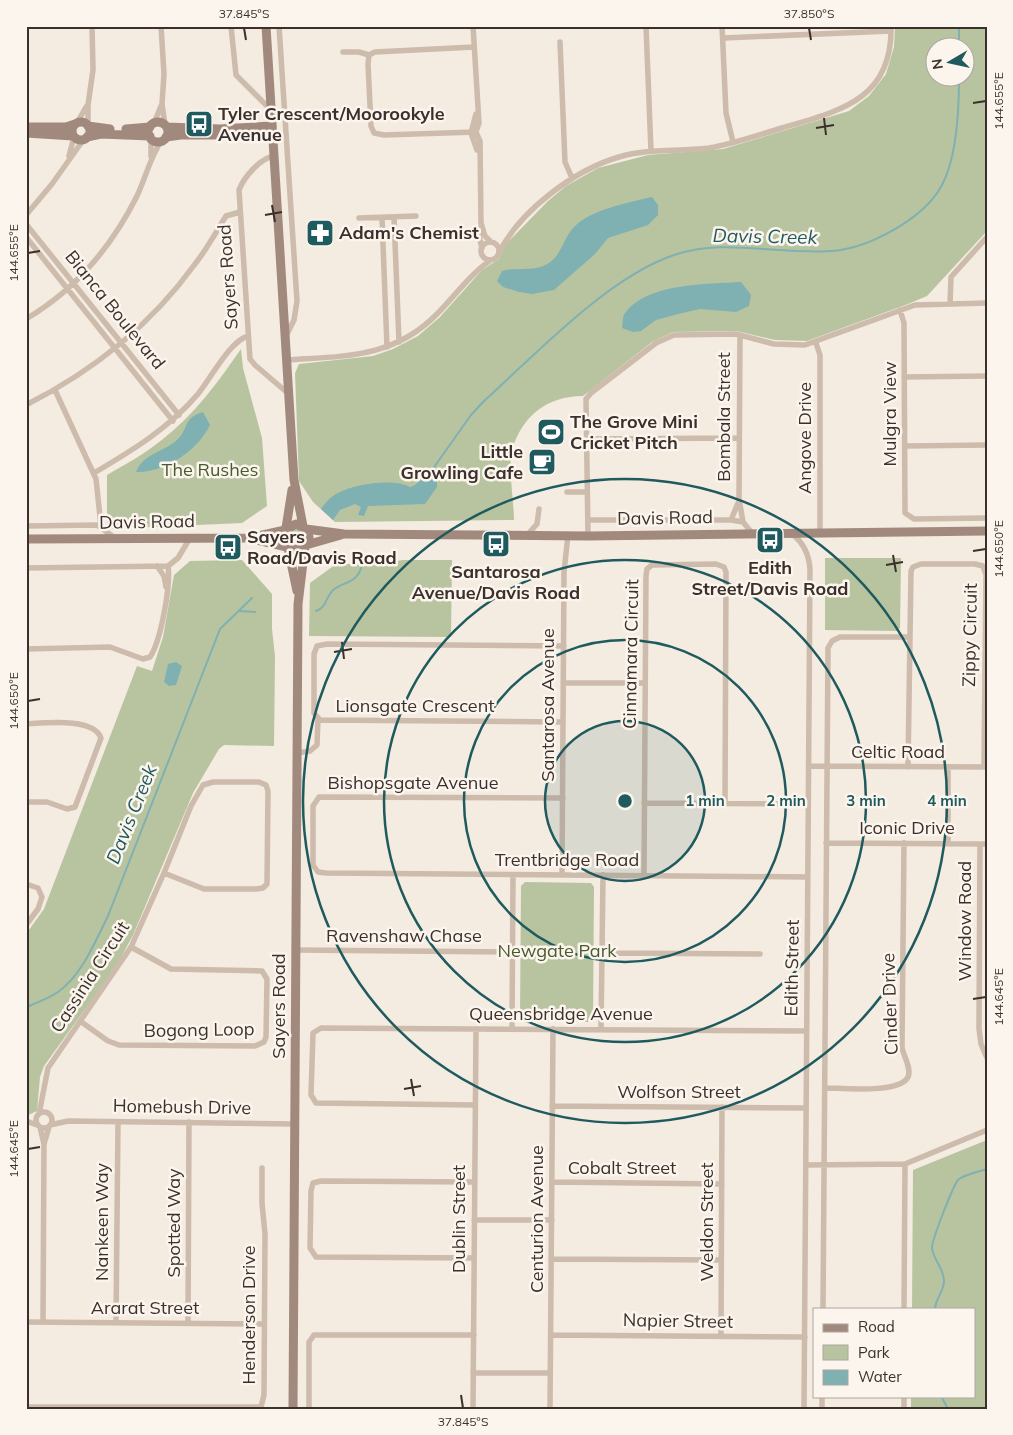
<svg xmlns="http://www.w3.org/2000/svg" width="1013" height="1435" font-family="Mulish,sans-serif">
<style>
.green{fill:#b8c4a0;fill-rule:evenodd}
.water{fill:#7fb0b2}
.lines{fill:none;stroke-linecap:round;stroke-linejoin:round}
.stream{stroke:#7fb0b2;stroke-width:2}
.street{stroke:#cdbbac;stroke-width:5.5}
.secondary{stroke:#a18a7d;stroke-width:9}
.ticks{fill:none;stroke:#3b302b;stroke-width:2}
.ring{fill:none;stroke:#1f5a5e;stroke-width:2.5}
.labels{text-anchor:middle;stroke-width:5;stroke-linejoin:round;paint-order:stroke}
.poi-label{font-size:18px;font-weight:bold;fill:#3b302b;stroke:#fbf5ee;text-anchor:start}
.street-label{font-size:18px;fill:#3b302b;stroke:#fbf5ee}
.park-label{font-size:18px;fill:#4a5a2e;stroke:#fbf5ee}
.water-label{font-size:19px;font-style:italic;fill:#1f5a5e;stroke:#fbf5ee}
.centre{fill:#1f5a5e;stroke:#fbf5ee;stroke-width:2.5}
.ring-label{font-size:15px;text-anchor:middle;font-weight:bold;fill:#1f5a5e;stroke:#fbf5ee;stroke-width:5;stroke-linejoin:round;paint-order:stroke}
.neatline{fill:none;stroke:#3b302b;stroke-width:2}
.ticks-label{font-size:12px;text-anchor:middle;fill:#3b302b}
</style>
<rect width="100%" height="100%" fill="#f4ebe1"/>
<path class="green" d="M895 26H987V231L927 296 908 304 807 341 775 340 737 331 673 332 652 342 583 396C547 396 522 416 512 450 508 465 514 504 514 520L335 522 313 502 299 481 295 373 299 364 373 356 393 349 418 336 440 317 482 270 499 259 506 244 548 201 566 186 598 168 648 155 723 149 849 111 869 96 886 74 894 47ZM936 48H966V78H936Z
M241 349 243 368 262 438 267 506 242 523 107 529V475C126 464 146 453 163 439 195 414 218 382 241 349Z
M287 537a8 8 0 1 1 16 0a8 8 0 1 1-16 0Z
M825 558H901L900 628 897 631 825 630Z
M242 560 272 594V629L275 656 274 746 224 745 219 749 193 793 133 935 117 965 44 1066 40 1077 37 1111 26 1116V934L44 909 137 666 152 671 163 637 174 575 190 561Z
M403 560H452L451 637 309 636 310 583 336 564H378Z
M525 882 591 883 594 887 593 1018 589 1022 524 1021 520 1017 521 886Z
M987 1140V1409H911V1396H974V1309H912L913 1170Z"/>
<path class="water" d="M652 197 658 205V215L648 225 608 238 595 254 554 290 532 294 519 292 503 287 497 281 502 271C517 267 534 272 547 264 562 256 563 238 574 227 590 210 630 202 652 197Z
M741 282 751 295 749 306 736 312 700 309 678 314 656 320 641 331 633 332 622 328C623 323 622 317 625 313 646 283 708 284 741 282Z
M203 412 210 425C198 450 165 473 136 472 144 452 166 452 179 438 189 427 183 418 203 412Z
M425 476 437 479V487L425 504 368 506 364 516 358 515 361 507 355 504 340 510 333 520 321 509C325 503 331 496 338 493 355 484 393 478 410 487L415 485Z
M176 662 182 666 176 685 169 686 164 682 168 664Z"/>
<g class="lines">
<path class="stream" d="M959 26V48
M427 477 471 415 483 402C535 355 608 277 674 255 717 241 754 250 798 251 809 251 821 252 832 251 869 248 924 219 942 185 957 157 959 109 959 78
M240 611 255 612
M316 611C327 607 325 598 333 590 343 582 357 583 361 568
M26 1007C36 1003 48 999 58 992 82 975 95 942 108 916L220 629 252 598
M935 1309C935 1299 945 1290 944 1280 943 1267 933 1259 932 1248 931 1242 953 1186 958 1180 965 1174 978 1172 987 1169
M941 1396 948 1409"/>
<path class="street" d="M161 26 164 74 162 104 165 125
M231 26 236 75 271 110
M279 26 297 301 294 320 286 336
M473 26 479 123 476 132 480 141 481 223 485 236 491 242
M646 26 651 151
M722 26 726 113 733 142
M723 38 891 31
M560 42 565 162 572 178
M474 47 375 52 369 55 368 64 371 126 374 133 384 135 476 132
M343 52H359L369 55
M476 114 471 133 477 150
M77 123 86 107
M154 123 161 106
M88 125V105L93 70 92 26
M151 138V156
M69 156 74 137
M275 156C261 157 244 177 239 190L250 359 255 365 290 395
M26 215 52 184 84 139
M394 217 399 342
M359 218 416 216
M382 218 387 347
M26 224 179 415
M481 226 479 236 482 248
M26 237 173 421
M481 251a9 9 0 1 1 18 0a9 9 0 1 1-18 0Z
M498 255C518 212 574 170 619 157 648 148 678 152 709 148 733 144 758 135 782 128 839 111 893 100 891 26
M950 304 951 277 987 237
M900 310 904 323 905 513 914 519 987 518
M26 319C75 290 112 246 137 196 146 177 150 157 162 140
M740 335 739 499 743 522 752 533
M816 343 820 355V533
M288 360C344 356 394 358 437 314 455 296 470 274 491 260
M904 377 987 376
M55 390 96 479 101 526
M26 405C93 371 151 325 195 264 207 249 216 232 226 216L240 212
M586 439 739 438
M905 446 987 445
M94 473C133 450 169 428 198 394 211 378 230 341 248 336
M567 492H587
M588 520H731L743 522
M731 520 738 503
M26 526 97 525 115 538
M528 534 537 524 539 509
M792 534C804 543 809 555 810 569L804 1409
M588 536 586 399 591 393 656 343 674 335 736 334 774 344 805 345 915 305 987 303
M157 566 164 576 166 587
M26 568 168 566 178 558 190 538
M26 649 110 647 143 659 150 657C161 641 171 584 168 566
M563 683H645
M563 722 320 720 314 713V654L317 646 327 644 564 646
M26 724C44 723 94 717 101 738L75 807 67 809 47 802H26
M297 753 310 751 317 745 318 719
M809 766 987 767
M908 767 911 571 913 567 921 564H975L983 566 986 575 984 767
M563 798 319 797 313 806V865L318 872 326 873 808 877
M644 803 808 804
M826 843 987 844
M948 844V767
M980 844 979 1029 981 1044 987 1058
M562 875 564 572 568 535
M644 875 646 576 647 569 652 565 716 564 724 567 726 572 725 804
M26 884 38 888 42 897 38 909 26 925
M296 950 513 952
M602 953 760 954
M80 1021 108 1041 119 1045 255 1046 264 1042 266 1037 267 979 262 971 171 969 131 947
M512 1029 513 875
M601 1030 603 875
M825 1088C841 1088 900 1094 908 1077 912 1069 903 1055 902 1047L904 843
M475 1105 316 1103 311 1095 313 1033 321 1028 806 1031
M552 1106 806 1108
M36 1120a8 8 0 1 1 16 0a8 8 0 1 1-16 0Z
M39 1114 48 1068 131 947 164 873 204 889H256L263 888 267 884 268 791 266 785 259 782H213L203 785 191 806 164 873
M26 1121 37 1125
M50 1125 68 1121 295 1124
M40 1127 44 1144 43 1322
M44 1144 49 1127
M806 1165 905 1164 987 1130
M552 1182 722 1184
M474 1220H552
M474 1258 316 1257 310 1248 311 1191 313 1183 321 1181 475 1182
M551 1259 721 1260
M823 1309 828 648 832 641 840 637H909
M904 1309 905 1164
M26 1322 264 1324
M116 1323 118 1122
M188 1323 189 1122
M551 1335 805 1337
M721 1337 722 1107
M473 1373H550
M26 1407H261L264 1395 265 1234 262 1203V1168
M309 1409V1342L314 1335H474
M473 1409 476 1029
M550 1409 553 1029
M822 1409V1396
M904 1409V1396"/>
<path class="secondary" d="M266 26 294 480 303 526
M72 131a9 9 0 1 1 18 0a9 9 0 1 1-18 0Z
M148 132a10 10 0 1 1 20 0a10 10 0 1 1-20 0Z
M88 126 110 129
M26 127H66L75 124
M167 127 220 129 272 126
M126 129 150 127
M26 133 73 136
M87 137 101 134 150 136
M166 137 181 135H273
M286 528 292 490
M306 529 309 537 305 546 295 550 287 547 283 539 285 530 296 524 306 529 344 534 588 536 987 531
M26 539 249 538 285 530
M252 539 287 547
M306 545 341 535
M288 548 297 591
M293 1409 298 604 305 546"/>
</g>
<path class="ticks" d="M244 28 246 40M809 28 811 40M973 103 986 101M824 118 826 135M816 128 834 125M272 205 275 222M265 215 282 212M28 253 40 251M973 551 986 549M893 555 896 572M886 565 903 562M342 642 344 659M334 652 352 649M28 701 40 699M973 999 986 997M411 1079 414 1096M404 1089 421 1086M28 1149 40 1147M461 1395 463 1408"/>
<circle cx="625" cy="801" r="80" fill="#1f5a5e" fill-opacity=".12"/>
<g class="ring">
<circle cx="625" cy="801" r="80"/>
<circle cx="625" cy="801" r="161"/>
<circle cx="625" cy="801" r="241"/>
<circle cx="625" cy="801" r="322"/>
</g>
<defs>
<symbol id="bus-square" viewBox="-11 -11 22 22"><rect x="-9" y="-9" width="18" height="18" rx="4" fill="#1f5a5e" stroke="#fbf5ee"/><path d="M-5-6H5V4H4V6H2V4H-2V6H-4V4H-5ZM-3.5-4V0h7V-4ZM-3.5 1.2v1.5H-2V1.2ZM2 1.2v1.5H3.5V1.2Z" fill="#fff"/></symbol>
<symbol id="pharmacy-square" viewBox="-11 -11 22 22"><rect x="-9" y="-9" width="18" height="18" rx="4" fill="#1f5a5e" stroke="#fbf5ee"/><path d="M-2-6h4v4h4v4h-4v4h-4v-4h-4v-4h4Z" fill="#fff"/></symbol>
<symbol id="stadium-square" viewBox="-11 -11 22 22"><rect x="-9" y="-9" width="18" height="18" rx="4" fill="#1f5a5e" stroke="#fbf5ee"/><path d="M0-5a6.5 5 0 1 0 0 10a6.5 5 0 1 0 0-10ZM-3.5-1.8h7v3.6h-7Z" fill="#fff"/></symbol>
<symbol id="cafe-square" viewBox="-11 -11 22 22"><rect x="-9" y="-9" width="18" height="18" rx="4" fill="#1f5a5e" stroke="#fbf5ee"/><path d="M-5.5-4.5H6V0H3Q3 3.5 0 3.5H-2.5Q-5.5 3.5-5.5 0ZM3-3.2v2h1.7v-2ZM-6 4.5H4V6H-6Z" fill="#fff"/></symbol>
</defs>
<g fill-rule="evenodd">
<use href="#bus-square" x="183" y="108" width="32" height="32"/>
<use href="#pharmacy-square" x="304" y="217" width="32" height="32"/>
<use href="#stadium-square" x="535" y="416" width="32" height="32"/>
<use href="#cafe-square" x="526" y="446" width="32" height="32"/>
<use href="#bus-square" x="754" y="524" width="32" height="32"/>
<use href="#bus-square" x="480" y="528" width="32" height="32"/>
<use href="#bus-square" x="212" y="531" width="32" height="32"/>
</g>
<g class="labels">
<g class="poi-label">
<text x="218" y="120">Tyler Crescent/Moorookyle<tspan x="218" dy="21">Avenue</tspan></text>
<text x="339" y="239">Adam's Chemist</text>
<text x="570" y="428">The Grove Mini<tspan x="570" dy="21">Cricket Pitch</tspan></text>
<text x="523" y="458" text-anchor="end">Little<tspan x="523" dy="21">Growling Cafe</tspan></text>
<text x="247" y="543">Sayers<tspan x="247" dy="21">Road/Davis Road</tspan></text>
<text x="770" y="574" text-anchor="middle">Edith<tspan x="770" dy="21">Street/Davis Road</tspan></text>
<text x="496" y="578" text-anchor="middle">Santarosa<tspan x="496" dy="21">Avenue/Davis Road</tspan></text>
</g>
<g class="street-label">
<text transform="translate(228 277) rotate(-94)" y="6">Sayers Road</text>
<text transform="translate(115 310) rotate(51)" y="6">Bianca Boulevard</text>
<text transform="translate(890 414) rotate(-90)" y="6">Mulgra View</text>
<text transform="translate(724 417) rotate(-90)" y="6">Bombala Street</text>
<text transform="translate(805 438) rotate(-90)" y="6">Angove Drive</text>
<text transform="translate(665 518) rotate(-1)" y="6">Davis Road</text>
<text transform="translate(147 522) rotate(-1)" y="6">Davis Road</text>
<text transform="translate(970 635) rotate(-89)" y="6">Zippy Circuit</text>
<text transform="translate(631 654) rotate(-89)" y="6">Cinnamara Circuit</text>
<text transform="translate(548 705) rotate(-90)" y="6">Santarosa Avenue</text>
<text x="415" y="712">Lionsgate Crescent</text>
<text x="898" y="758">Celtic Road</text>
<text x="413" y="789">Bishopsgate Avenue</text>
<text x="907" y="834">Iconic Drive</text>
<text x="567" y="866">Trentbridge Road</text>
<text transform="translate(965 921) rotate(-90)" y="6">Window Road</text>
<text x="404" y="942">Ravenshaw Chase</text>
<text transform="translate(792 968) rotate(-89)" y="6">Edith Street</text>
<text transform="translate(90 977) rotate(-57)" y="6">Cassinia Circuit</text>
<text transform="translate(890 1004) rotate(-92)" y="6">Cinder Drive</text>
<text transform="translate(279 1006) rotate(-90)" y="6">Sayers Road</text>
<text x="561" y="1020">Queensbridge Avenue</text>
<text transform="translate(199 1030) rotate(-1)" y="6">Bogong Loop</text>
<text x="679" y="1098">Wolfson Street</text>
<text transform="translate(182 1107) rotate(1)" y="6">Homebush Drive</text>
<text x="622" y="1174">Cobalt Street</text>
<text transform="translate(459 1219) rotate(-90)" y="6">Dublin Street</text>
<text transform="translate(537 1219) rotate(-90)" y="6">Centurion Avenue</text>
<text transform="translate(102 1222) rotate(-90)" y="6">Nankeen Way</text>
<text transform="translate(707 1222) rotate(-90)" y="6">Weldon Street</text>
<text transform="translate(174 1223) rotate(-90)" y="6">Spotted Way</text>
<text x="145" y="1314">Ararat Street</text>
<text transform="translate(249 1315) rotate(-90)" y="6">Henderson Drive</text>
<text transform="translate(678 1321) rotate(1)" y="6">Napier Street</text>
</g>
<g class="park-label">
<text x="210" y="476">The Rushes</text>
<text x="557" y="957">Newgate Park</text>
</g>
<g class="water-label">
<text transform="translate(765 236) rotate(1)" y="7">Davis Creek</text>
<text transform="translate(131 814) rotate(-68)" y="7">Davis Creek</text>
</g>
</g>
<circle cx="625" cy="801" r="8" class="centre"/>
<g class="ring-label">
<text x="705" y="806">1 min</text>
<text x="786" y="806">2 min</text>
<text x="866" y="806">3 min</text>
<text x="947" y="806">4 min</text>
</g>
<rect width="1013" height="1435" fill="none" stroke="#fbf5ee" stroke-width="55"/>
<rect x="813" y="1308" width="162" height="90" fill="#fbf5ee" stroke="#aea6a0"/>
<rect x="823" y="1324" width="25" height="8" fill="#a18a7d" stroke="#aea6a0"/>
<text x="858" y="1332" font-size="15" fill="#3b302b">Road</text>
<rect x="823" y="1345" width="25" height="15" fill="#b8c4a0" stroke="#aea6a0"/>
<text x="858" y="1358" font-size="15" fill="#3b302b">Park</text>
<rect x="823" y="1370" width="25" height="15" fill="#7fb0b2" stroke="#aea6a0"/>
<text x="858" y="1382" font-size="15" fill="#3b302b">Water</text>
<g transform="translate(950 62) rotate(261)"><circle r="24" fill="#fbf5ee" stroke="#aea6a0"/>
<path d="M0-4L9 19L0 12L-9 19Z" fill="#1f5a5e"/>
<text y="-8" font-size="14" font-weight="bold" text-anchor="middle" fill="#3b302b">N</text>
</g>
<rect x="28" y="28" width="958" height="1380" class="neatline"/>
<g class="ticks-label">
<text x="244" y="18">37.845°S</text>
<text x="809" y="18">37.850°S</text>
<text transform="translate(999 101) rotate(-90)" y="4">144.655°E</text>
<text transform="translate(14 253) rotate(-90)" y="4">144.655°E</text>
<text transform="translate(999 549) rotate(-90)" y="4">144.650°E</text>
<text transform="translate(14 701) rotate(-90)" y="4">144.650°E</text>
<text transform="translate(999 997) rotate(-90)" y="4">144.645°E</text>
<text transform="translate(14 1149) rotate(-90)" y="4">144.645°E</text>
<text x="463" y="1426">37.845°S</text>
</g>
</svg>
